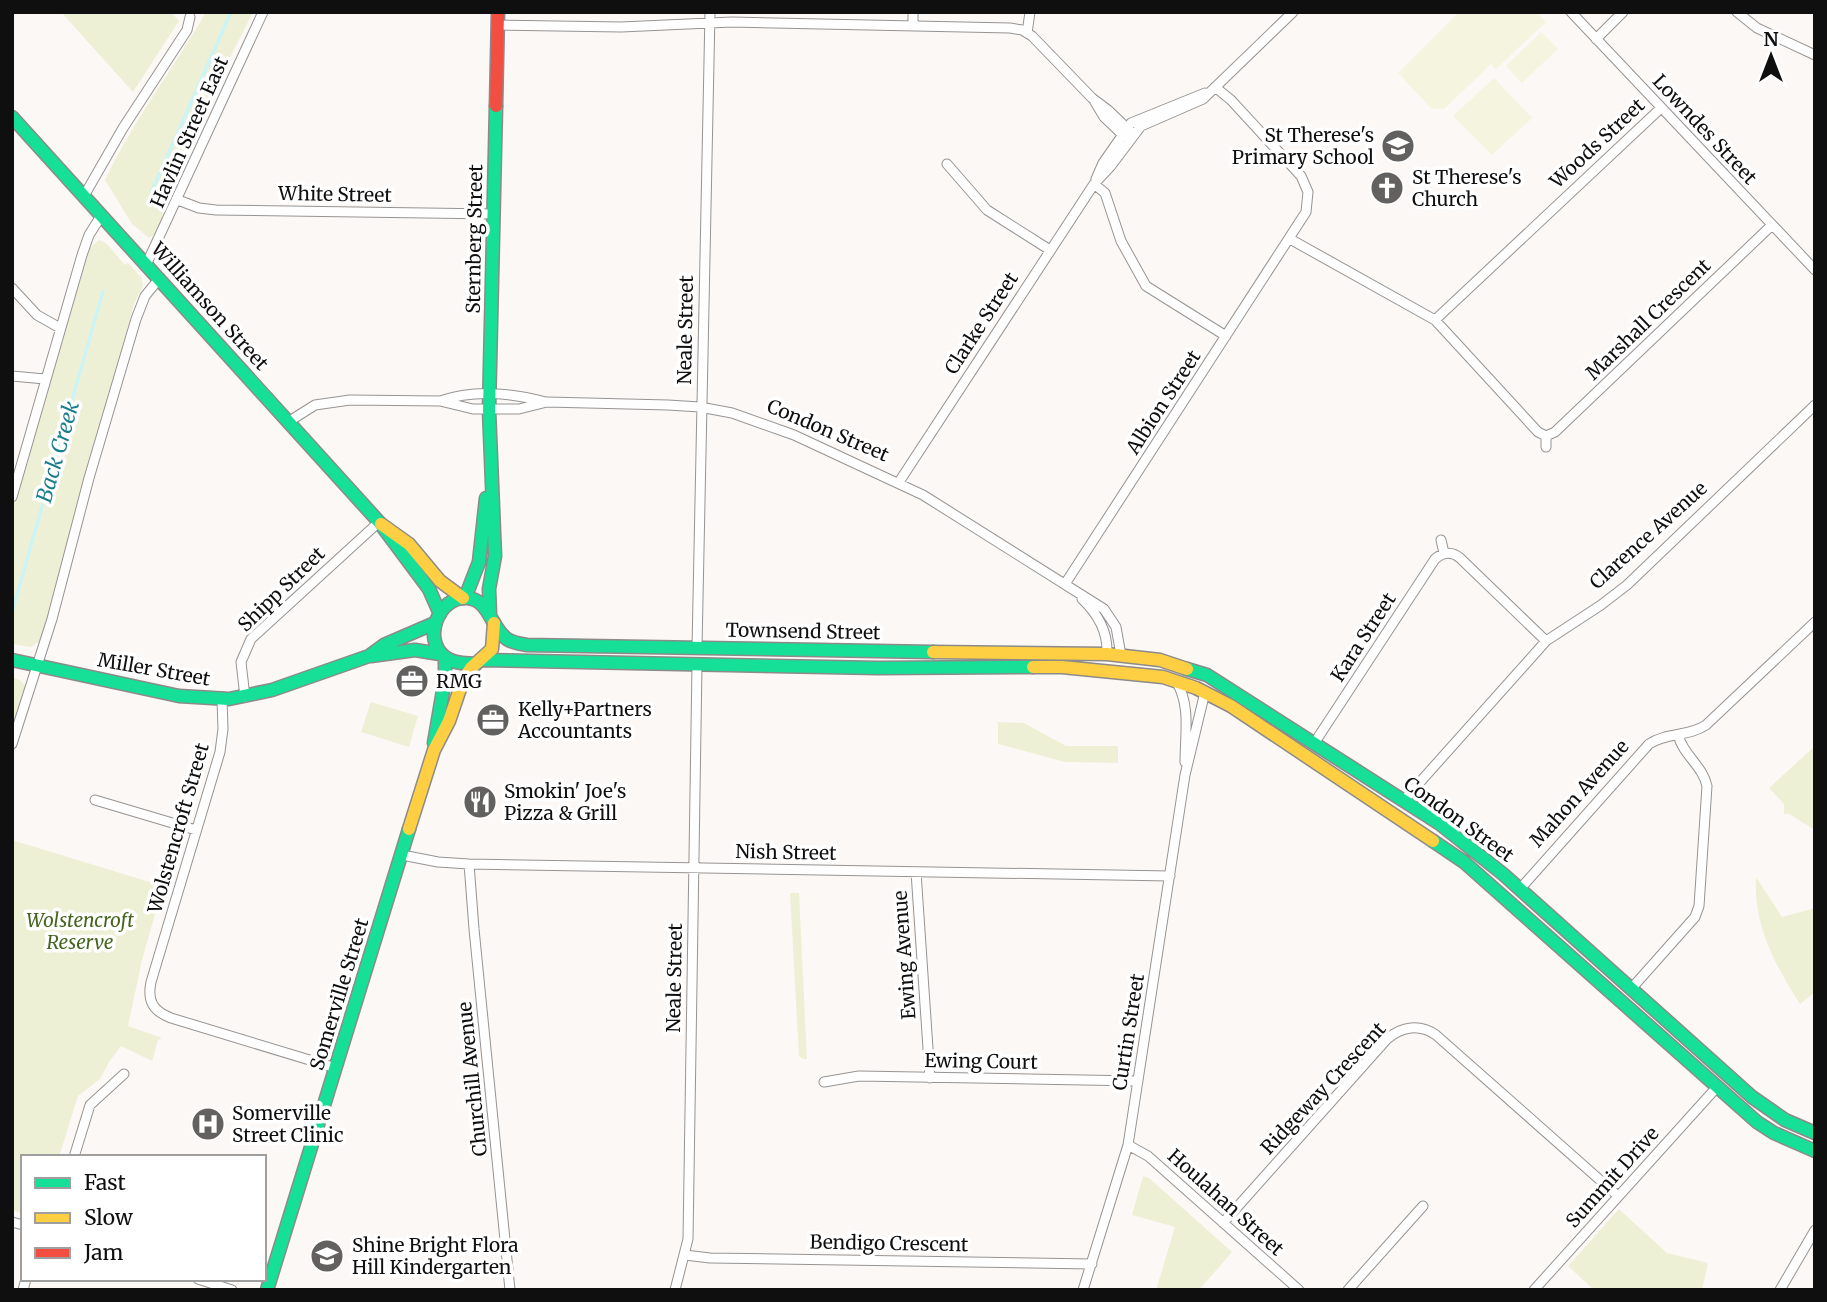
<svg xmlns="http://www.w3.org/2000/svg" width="1827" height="1302" font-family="Merriweather,serif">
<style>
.green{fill:#eef0d6}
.pitch{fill:#f5f4df}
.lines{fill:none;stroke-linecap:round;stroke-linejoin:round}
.stream{stroke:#ccf4f5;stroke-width:3.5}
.street-casing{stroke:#969493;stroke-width:11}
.fast-casing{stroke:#8c8b89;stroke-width:15}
.slow-casing{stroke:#8c8b89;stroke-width:15}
.jam-casing{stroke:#8c8b89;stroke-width:15}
.street{stroke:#fffefe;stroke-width:9}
.fast{stroke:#16e098;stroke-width:12}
.slow{stroke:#ffcf43;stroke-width:12}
.jam{stroke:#f24e42;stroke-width:12}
.labels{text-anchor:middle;stroke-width:7;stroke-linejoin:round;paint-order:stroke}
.street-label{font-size:19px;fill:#0f0f0f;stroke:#fff}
.poi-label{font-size:19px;fill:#0f0f0f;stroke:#fff;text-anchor:start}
.park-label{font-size:19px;font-style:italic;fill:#466620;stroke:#fff}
.water-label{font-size:21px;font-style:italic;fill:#197e8a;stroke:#fff}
</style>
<rect width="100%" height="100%" fill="#fcf8f5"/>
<path class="green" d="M61 12H171L179 21 133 92Z
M206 12H253L176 165 159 228 154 235 149 238 132 224 105 180C133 121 173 69 206 12Z
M99 240 107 244 125 265 128 263 141 277 143 286 134 304 41 640 31 647 12 644V510L89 249Z
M12 677 20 680 27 688 23 701 12 723Z
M371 702 418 716 409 747 361 732Z
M998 722 1024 723 1066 746H1118V763L1065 762 998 744Z
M1815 746V830L1789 814H1784V804L1769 788Z
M12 840 163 886 142 960 128 1026 162 1038 158 1040 152 1061 121 1046 109 1062 100 1079 78 1096 59 1157H23V1214L12 1210Z
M1756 877 1782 917 1815 908V992L1800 1004C1775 965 1753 924 1756 877Z
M790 893H799L807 1059H803L799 1056Z
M1143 1176 1149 1178 1232 1252 1199 1290H1156L1175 1227 1132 1215Z
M1619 1209 1667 1253 1708 1263 1702 1290H1594L1568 1266Z"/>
<path class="pitch" d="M1459 12H1536L1546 22 1496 69 1491 64 1444 109H1432L1398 73Z
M1541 32 1558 49 1522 83 1506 66Z
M1494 78 1532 118 1492 155 1453 116Z"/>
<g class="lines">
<path class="stream" d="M151 193 231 12
M12 612 103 291"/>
<defs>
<path id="street" d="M1571 12 1815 270
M1737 12 1757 28 1815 55
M498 25 621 27 732 22 1010 28 1022 30 1032 36 1092 98 1108 110 1133 134
M913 26V12
M1027 33 1030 12
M1596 39 1623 12
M1095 102 1104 117 1124 136
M947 164 987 210 1050 250
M1096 179 1103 163 1131 123 1205 93
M1094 184 1105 193 1121 241 1146 286 1226 336
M84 196 123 128 187 30 190 17
M178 200 199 208 216 210 494 214
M1290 239 1435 320 1538 432 1546 436 1555 432 1772 225
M146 265 263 12
M12 288 37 315 60 328
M1435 320 1661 108
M12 376 45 379
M440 401C475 389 510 393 546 402
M288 422 315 405 350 400 440 401 473 409H519L547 402 668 405 700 407 732 413 794 435 923 495 1104 609 1116 627 1121 655
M1546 447V436
M899 482 1094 184 1110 167 1141 126 1203 99 1293 12
M12 497 82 255 89 235 101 216
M1441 540 1444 553
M1065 584 1306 212 1308 192 1301 176 1231 100 1215 87
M1082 599C1098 614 1108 632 1107 654
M697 648 710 12
M1176 681C1191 705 1185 735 1185 762
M245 697 241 662 251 639 379 522
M222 700 223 729 220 752 151 982C147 1001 153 1011 171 1018L336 1068
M1315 742 1435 559C1443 552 1452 551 1460 558L1546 641
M12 744 52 619 89 478 136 319 145 296 159 279
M95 800 196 830
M1404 800 1546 641 1601 605 1627 585 1815 405
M402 855 438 862 469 864 1170 876
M469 864 474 929 510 1290
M916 872 930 1078
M1520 889 1649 744C1667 732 1688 737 1706 725L1815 622
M1631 989 1695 917 1699 906 1707 786C1703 766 1683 755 1678 735
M824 1082 859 1076 1138 1081
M1128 1145 1148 1156 1299 1290
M74 1157 90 1105 124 1074
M12 1222 23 1225
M1223 1223 1387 1039C1402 1026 1420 1024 1436 1035L1618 1196
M685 1255 710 1258 1092 1264
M198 1279 232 1290
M23 1290 26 1279
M675 1290 688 1239 697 665
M1083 1290 1128 1145 1185 775 1205 692
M1348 1290 1423 1206
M1534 1290 1717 1087
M1780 1290 1815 1230"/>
<path id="fast" d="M12 117 379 522 429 589 440 614
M465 598 479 562 486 498
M490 615 489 589 495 556 489 410 496 106
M371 656 415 650 440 654
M12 660 179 696 229 699 272 690 369 656 384 645 435 623
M482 660 878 668 1033 667
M476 664C465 663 454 664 445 657 422 640 438 596 467 598 489 599 491 628 507 639 513 643 520 644 527 645L933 652
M1187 669 1207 675 1440 824 1503 874 1752 1097 1785 1120 1815 1133
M434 743 445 679V658
M1433 841 1464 862 1757 1122 1774 1133 1815 1151
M267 1290 409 829"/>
<path id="slow" d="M381 524 409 544 440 581 463 598
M933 652 1107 654 1160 660 1187 669
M1033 667H1062L1163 677 1196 688 1231 706 1433 841
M409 829 434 750 449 721 463 680 471 668 492 649 494 623"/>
<path id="jam" d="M496 106 498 12"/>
</defs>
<use href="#street" class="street-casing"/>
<use href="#fast" class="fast-casing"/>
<use href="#slow" class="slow-casing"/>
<use href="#jam" class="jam-casing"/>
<use href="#street" class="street"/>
<use href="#fast" class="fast"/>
<use href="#slow" class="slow"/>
<use href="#jam" class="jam"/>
</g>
<defs>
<symbol id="school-disc" viewBox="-11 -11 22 22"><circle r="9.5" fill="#626160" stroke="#fff"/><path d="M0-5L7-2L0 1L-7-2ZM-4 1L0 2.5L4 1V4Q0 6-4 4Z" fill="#fff"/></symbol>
<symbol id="church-disc" viewBox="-11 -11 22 22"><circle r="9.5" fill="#626160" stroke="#fff"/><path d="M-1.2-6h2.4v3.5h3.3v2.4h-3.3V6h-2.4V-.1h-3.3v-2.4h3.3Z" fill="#fff"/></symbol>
<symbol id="office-disc" viewBox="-11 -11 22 22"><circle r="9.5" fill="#626160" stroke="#fff"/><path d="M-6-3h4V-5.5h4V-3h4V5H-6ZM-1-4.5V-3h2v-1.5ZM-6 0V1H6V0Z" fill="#fff"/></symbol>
<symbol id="restaurant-disc" viewBox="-11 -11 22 22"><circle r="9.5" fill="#626160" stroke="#fff"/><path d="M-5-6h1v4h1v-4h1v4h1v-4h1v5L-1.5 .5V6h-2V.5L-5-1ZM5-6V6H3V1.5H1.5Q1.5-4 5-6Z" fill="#fff"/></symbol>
<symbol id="hospital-disc" viewBox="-11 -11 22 22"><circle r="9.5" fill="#626160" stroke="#fff"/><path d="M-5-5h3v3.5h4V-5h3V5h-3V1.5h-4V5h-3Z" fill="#fff"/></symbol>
</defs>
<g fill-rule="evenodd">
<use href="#school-disc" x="1379" y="127" width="38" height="38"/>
<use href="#church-disc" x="1368" y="169" width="38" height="38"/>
<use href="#office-disc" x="393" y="662" width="38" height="38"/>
<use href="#office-disc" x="474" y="701" width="38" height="38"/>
<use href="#restaurant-disc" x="461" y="783" width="38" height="38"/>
<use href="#hospital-disc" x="189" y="1105" width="38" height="38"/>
<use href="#school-disc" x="308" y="1237" width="38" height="38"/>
</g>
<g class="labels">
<g class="street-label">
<text transform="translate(1705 129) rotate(47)" y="7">Lowndes Street</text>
<text transform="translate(189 132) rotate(-66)" y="7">Havlin Street East</text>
<text transform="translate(1597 143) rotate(-43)" y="7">Woods Street</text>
<text transform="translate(335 194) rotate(1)" y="7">White Street</text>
<text transform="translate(474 239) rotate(-89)" y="7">Sternberg Street</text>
<text transform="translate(210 306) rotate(48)" y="7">Williamson Street</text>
<text transform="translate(1648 319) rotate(-44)" y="7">Marshall Crescent</text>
<text transform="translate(981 323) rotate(-57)" y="7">Clarke Street</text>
<text transform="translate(685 330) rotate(-89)" y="7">Neale Street</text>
<text transform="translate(1163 402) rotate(-57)" y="7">Albion Street</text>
<text transform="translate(828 430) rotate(23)" y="7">Condon Street</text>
<text transform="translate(1648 535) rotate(-42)" y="7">Clarence Avenue</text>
<text transform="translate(281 589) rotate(-44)" y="7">Shipp Street</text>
<text transform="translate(803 631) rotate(1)" y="7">Townsend Street</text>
<text transform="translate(1363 637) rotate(-57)" y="7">Kara Street</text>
<text transform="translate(154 669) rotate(10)" y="7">Miller Street</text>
<text transform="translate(1579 793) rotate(-48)" y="7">Mahon Avenue</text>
<text transform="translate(1459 819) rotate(36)" y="7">Condon Street</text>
<text transform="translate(178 828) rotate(-74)" y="7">Wolstencroft Street</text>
<text transform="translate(786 852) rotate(1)" y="7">Nish Street</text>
<text transform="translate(904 955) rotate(-94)" y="7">Ewing Avenue</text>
<text transform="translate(674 978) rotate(-89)" y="7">Neale Street</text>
<text transform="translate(339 994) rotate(-73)" y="7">Somerville Street</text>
<text transform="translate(1128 1032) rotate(-81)" y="7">Curtin Street</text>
<text transform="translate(981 1061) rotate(1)" y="7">Ewing Court</text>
<text transform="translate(472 1079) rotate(-96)" y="7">Churchill Avenue</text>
<text transform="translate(1323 1088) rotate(-47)" y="7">Ridgeway Crescent</text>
<text transform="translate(1612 1177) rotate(-48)" y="7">Summit Drive</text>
<text transform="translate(1226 1202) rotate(42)" y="7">Houlahan Street</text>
<text transform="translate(889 1243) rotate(1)" y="7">Bendigo Crescent</text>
</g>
<g class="poi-label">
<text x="1374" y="142" text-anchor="end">St Therese's<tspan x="1374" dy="22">Primary School</tspan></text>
<text x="1412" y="184">St Therese's<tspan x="1412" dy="22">Church</tspan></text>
<text x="436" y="688">RMG</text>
<text x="518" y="716">Kelly+Partners<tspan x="518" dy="22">Accountants</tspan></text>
<text x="504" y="798">Smokin' Joe's<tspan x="504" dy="22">Pizza &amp; Grill</tspan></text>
<text x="232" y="1120">Somerville<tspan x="232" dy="22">Street Clinic</tspan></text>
<text x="352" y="1252">Shine Bright Flora<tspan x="352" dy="22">Hill Kindergarten</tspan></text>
</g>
<g class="park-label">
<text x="80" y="927">Wolstencroft<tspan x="80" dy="22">Reserve</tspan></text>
</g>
<g class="water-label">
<text transform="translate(58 452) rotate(-74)" y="7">Back Creek</text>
</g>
</g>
<rect width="1827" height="1302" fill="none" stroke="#0f0f0f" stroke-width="28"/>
<rect x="21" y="1155" width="245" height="126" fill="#ffffff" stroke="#9f9f9f" stroke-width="2"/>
<rect x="35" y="1178" width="35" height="10" fill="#16e098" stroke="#9f9f9f" stroke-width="2"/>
<text x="84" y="1190" font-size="21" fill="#0f0f0f">Fast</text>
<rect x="35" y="1213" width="35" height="10" fill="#ffcf43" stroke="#9f9f9f" stroke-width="2"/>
<text x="84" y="1225" font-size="21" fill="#0f0f0f">Slow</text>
<rect x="35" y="1248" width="35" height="10" fill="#f24e42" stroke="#9f9f9f" stroke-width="2"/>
<text x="84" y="1260" font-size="21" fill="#0f0f0f">Jam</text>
<g transform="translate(1771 56)" stroke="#ffffff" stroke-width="5" paint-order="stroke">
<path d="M0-5L12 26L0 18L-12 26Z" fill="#0f0f0f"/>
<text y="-10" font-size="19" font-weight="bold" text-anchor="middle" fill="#0f0f0f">N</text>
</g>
</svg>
